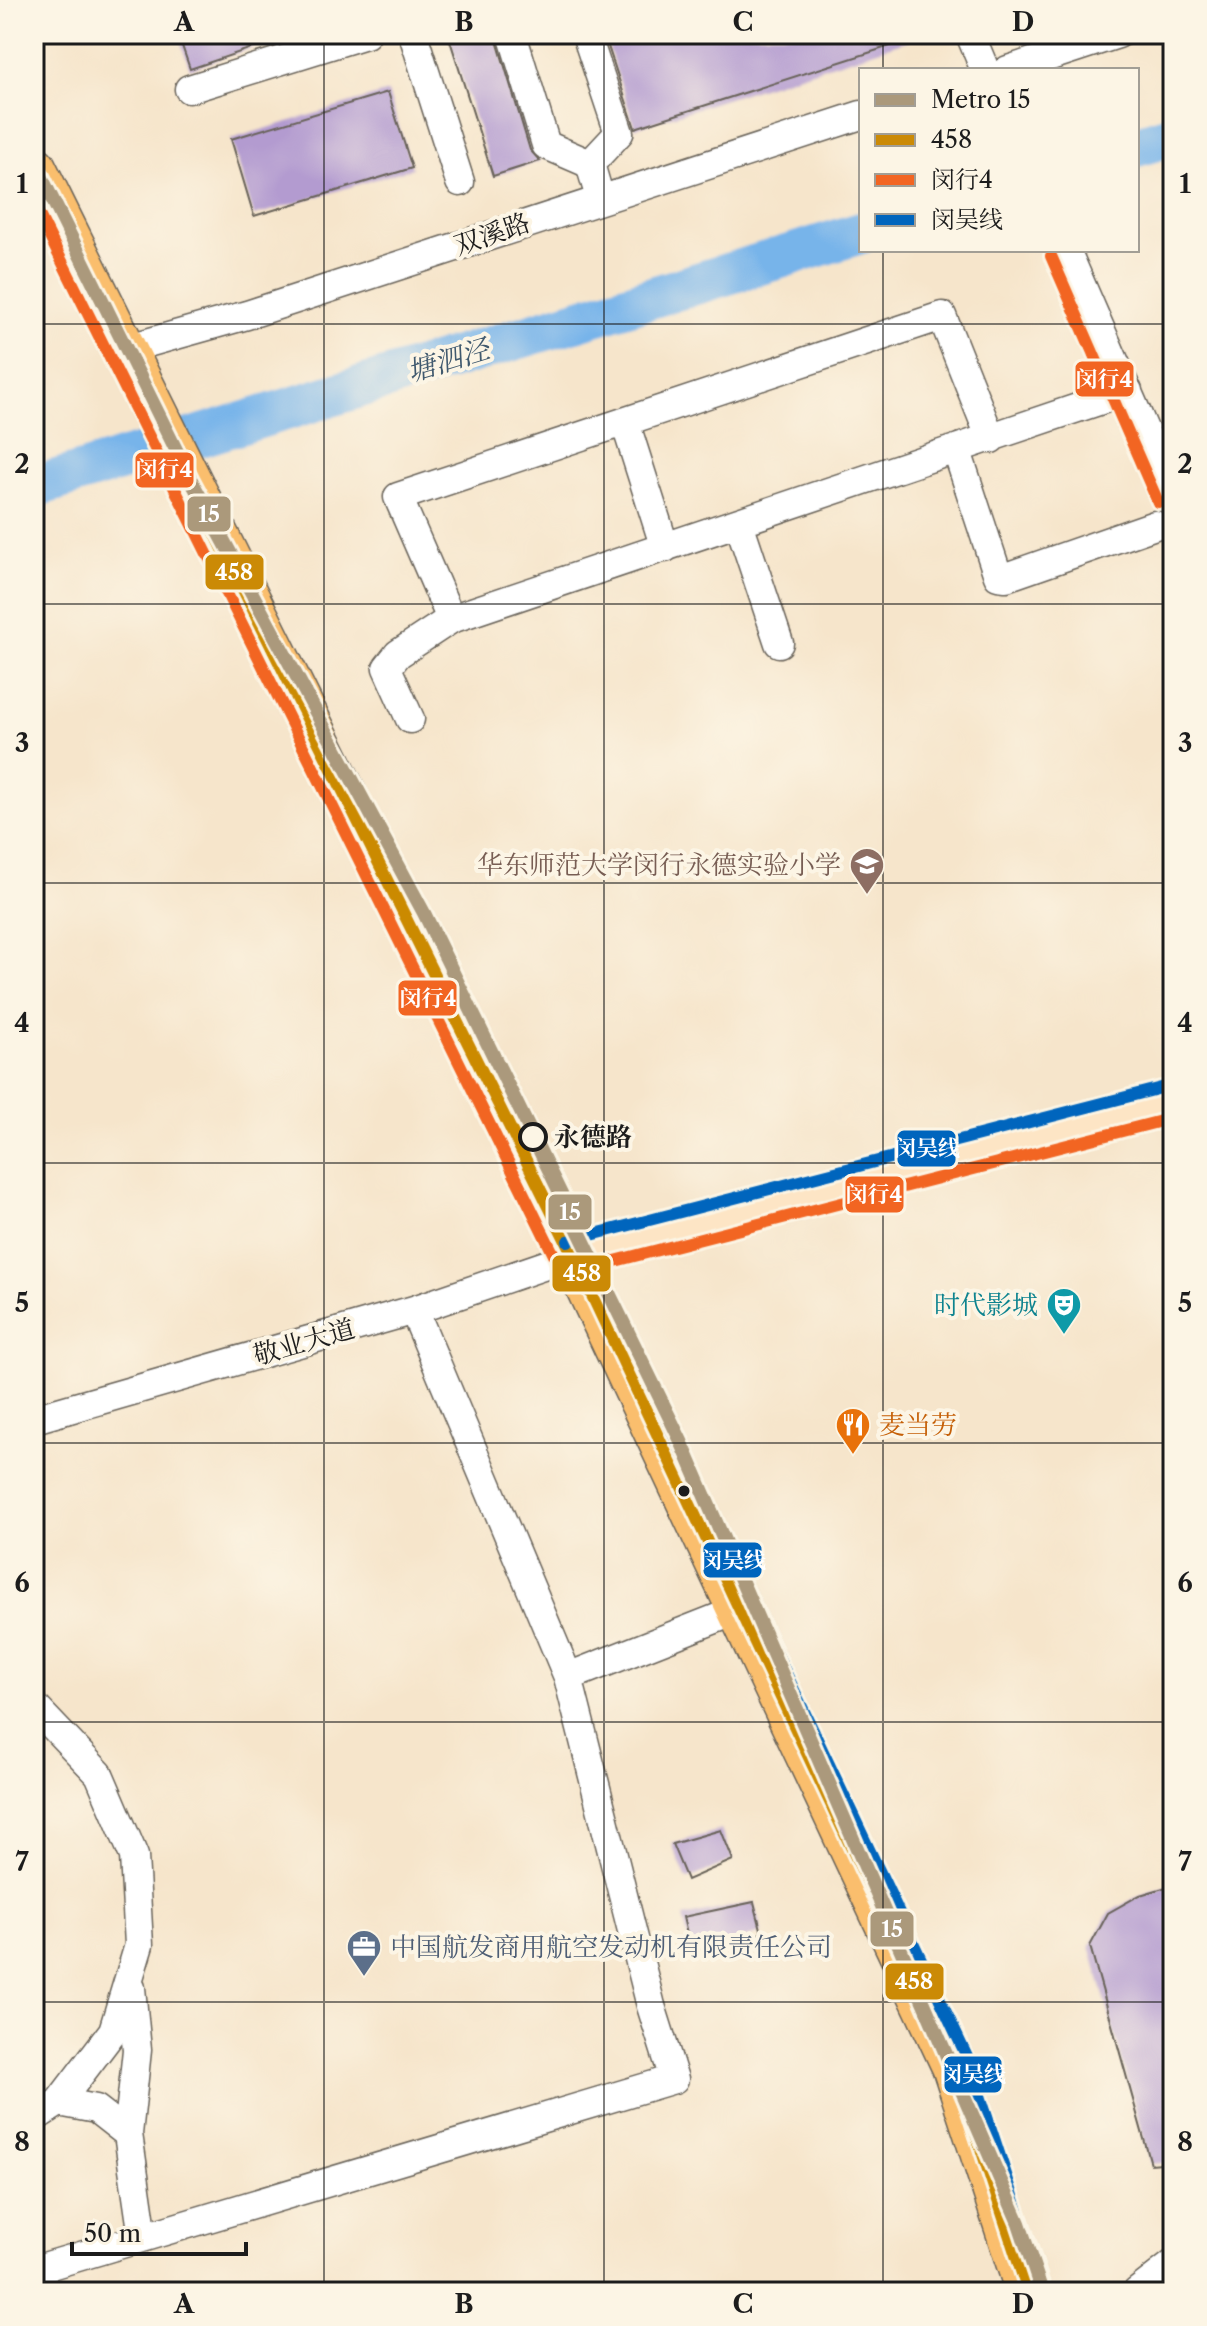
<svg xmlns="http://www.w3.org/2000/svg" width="1207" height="2326" font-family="'Libre Caslon Text','Noto Serif SC',serif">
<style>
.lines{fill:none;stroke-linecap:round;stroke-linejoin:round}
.river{stroke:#77b4ea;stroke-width:42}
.building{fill:#b39bd0}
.street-casing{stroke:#686259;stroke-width:31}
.secondary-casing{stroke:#686259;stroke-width:41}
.primary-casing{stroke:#686259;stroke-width:47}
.street{stroke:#fff;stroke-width:28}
.secondary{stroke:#fde5c5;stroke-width:38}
.primary{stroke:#fabe6d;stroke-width:44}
.bus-1-casing{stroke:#fcf5e5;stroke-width:18}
.bus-2-casing{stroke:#fcf5e5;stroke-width:18}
.bus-3-casing{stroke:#fcf5e5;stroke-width:18}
.bus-1{stroke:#cb8a06;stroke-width:12}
.bus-2{stroke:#f26522;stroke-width:12}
.bus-3{stroke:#0065bd;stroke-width:12}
.metro-1-casing{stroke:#fcf5e5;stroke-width:20}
.metro-1{stroke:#ab997b;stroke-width:14}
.grid{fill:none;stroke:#1c1c1c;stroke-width:2;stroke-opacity:0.55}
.stop-dot{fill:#fcf5e5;stroke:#1c1c1c;stroke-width:4}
.bus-dot{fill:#1c1c1c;stroke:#fcf5e5;stroke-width:3}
.labels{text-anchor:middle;stroke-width:8;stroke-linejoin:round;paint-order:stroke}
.street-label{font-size:26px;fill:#1c1c1c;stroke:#fcf5e5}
.education-label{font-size:26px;fill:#785e54;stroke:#fcf5e5;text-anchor:end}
.stop-label{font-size:26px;font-weight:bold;fill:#1c1c1c;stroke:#fcf5e5;text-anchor:start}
.culture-label{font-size:26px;fill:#0d838f;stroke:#fcf5e5;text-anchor:end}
.food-label{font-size:26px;fill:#c56008;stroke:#fcf5e5;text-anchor:start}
.service-label{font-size:26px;fill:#4e5e75;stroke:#fcf5e5;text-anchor:start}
.water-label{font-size:28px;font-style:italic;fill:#40596e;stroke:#fcf5e5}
.line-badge{stroke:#fcf5e5;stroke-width:3}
.badge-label{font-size:22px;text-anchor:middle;font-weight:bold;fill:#fff}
.neatline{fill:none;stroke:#1c1c1c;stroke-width:3}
.grid-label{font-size:26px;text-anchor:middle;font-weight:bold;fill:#1c1c1c}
</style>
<rect width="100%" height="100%" fill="#fcf5e5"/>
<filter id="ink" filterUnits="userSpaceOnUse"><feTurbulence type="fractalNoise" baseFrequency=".0125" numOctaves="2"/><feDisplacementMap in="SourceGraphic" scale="16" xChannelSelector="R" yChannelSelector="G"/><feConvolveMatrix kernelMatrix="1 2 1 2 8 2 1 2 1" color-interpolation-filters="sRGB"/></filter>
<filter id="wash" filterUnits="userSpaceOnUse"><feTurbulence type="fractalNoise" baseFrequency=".006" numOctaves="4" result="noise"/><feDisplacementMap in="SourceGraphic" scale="32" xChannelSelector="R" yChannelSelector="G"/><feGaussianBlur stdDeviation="1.8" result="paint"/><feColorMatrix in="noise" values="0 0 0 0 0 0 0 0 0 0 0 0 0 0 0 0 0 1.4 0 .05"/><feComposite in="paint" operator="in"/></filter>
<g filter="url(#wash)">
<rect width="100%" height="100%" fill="#f6e5cb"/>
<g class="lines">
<path class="river" d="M1137 146 1173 135
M34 487 861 233"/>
</g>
<g id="blocks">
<path class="building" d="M178 34H284V37L190 69Z
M448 34H495L530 150 540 161 493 176Z
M604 34H914L915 38 635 128Z
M388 92 412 168 254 216 231 139Z
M721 1830 733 1860 687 1880 672 1844Z
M1173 1885V2162L1151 2164 1090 1946 1108 1913 1140 1895Z
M754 1902 762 1933 691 1952 683 1917Z"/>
</g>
</g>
<g filter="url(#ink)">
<use href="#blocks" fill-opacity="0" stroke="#686259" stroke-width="2"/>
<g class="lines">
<defs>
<path id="street" d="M413 34 460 182
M512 34 546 145 590 164 600 198
M586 34 619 133 590 164
M970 34 985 70
M1008 70 1118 34
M189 89 366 34
M1066 250 1173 496
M122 350 247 315 861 115
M625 422 665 548
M957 451 998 576 1006 577 1155 525
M739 523 779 643
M451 619 398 497 942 316 991 439
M410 719 387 668 398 654 451 619 1128 391
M414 1310 568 1677 738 1610
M34 1419 414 1310 572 1256
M34 1706 99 1774 134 1856 139 1945 113 2031 59 2102 34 2118
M131 1988 137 2050 128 2134 143 2237
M59 2102 96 2109 128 2134
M34 2270 674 2079 651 2006 568 1677
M1137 2292 1173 2264"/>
<path id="secondary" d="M572 1256 1173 1101"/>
<path id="primary" d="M34 168 572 1253 954 2066 1028 2292"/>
</defs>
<use href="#street" class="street-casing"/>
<use href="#secondary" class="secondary-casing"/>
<use href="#primary" class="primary-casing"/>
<use href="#street" class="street"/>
<use href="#secondary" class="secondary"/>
<use href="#primary" class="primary"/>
<defs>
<path id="bus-1" d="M34 168 572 1253 954 2066 1028 2292"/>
<path id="bus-2" d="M34 205C206 558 386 909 558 1263
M1051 256 1158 502
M576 1271 1173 1118"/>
<path id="bus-3" d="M568 1241 1169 1086
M586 1249 968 2059 1043 2287"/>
</defs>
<use href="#bus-1" class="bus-1-casing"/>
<use href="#bus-2" class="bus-2-casing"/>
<use href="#bus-3" class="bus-3-casing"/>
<use href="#bus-1" class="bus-1"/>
<use href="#bus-2" class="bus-2"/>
<use href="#bus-3" class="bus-3"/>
<defs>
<path id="metro-1" d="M34 162 191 480 424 913 681 1441 1019 2223 1042 2292"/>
</defs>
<use href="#metro-1" class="metro-1-casing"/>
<use href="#metro-1" class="metro-1"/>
</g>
</g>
<path class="grid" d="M324 34V2292M604 34V2292M883 34V70M883 250V2292M34 324H1173M34 604H1173M34 883H1173M34 1163H1173M34 1443H1173M34 1722H1173M34 2002H1173"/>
<defs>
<symbol id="school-pin" viewBox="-11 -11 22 30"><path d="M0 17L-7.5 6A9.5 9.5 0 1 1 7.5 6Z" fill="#8d6e63" stroke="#fcf5e5"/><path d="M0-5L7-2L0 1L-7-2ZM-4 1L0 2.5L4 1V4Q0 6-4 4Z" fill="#fff"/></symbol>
<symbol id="theatre-pin" viewBox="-11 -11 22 30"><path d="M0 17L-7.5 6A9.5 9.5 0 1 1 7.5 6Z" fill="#0f9aa8" stroke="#fcf5e5"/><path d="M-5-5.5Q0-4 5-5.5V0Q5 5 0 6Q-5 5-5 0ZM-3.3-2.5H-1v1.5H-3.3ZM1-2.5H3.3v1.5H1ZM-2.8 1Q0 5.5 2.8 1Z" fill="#fff"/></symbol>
<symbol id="restaurant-pin" viewBox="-11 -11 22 30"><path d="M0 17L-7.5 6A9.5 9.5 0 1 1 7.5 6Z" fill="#e8710a" stroke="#fcf5e5"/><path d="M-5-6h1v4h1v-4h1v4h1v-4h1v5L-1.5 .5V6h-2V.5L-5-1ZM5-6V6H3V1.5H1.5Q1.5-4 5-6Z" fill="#fff"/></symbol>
<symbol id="office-pin" viewBox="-11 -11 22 30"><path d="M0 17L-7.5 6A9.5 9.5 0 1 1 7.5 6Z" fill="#5c6f8a" stroke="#fcf5e5"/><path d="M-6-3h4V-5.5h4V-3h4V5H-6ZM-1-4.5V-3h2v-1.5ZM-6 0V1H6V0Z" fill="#fff"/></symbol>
</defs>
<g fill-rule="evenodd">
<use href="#school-pin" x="847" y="845" width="40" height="54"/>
<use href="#theatre-pin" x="1044" y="1285" width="40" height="54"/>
<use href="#restaurant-pin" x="833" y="1405" width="40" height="54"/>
<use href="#office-pin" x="344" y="1927" width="40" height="54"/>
</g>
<circle class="stop-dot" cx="533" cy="1137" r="13"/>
<circle class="bus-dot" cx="684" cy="1491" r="7"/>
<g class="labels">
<g class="street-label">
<text transform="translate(492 234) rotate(-19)" y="9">双溪路</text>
<text transform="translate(304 1342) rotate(-16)" y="9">敬业大道</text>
</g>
<g class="education-label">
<text x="841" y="874">华东师范大学闵行永德实验小学</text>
</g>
<g class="stop-label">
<text x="554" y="1146">永德路</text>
</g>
<g class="culture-label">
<text x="1038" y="1314">时代影城</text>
</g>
<g class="food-label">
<text x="879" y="1434">麦当劳</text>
</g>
<g class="service-label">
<text x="390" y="1956">中国航发商用航空发动机有限责任公司</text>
</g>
<g class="water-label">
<text transform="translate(448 360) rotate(-17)" y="10">塘泗泾</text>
</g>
</g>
<g class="line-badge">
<rect x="1074" y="360" width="61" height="38" rx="8" fill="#f26522"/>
<rect x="134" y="451" width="61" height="38" rx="8" fill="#f26522"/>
<rect x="186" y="495" width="46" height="38" rx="8" fill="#ab997b"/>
<rect x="204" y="553" width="61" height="38" rx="8" fill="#cb8a06"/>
<rect x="397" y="979" width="61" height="38" rx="8" fill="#f26522"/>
<rect x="896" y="1129" width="61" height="39" rx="8" fill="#0065bd"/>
<rect x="844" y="1175" width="61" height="39" rx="8" fill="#f26522"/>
<rect x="547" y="1193" width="46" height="38" rx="8" fill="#ab997b"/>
<rect x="551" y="1254" width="61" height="39" rx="8" fill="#cb8a06"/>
<rect x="702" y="1541" width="61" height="38" rx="8" fill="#0065bd"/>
<rect x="869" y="1910" width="46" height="38" rx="8" fill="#ab997b"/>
<rect x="884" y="1962" width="61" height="39" rx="8" fill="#cb8a06"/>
<rect x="943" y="2055" width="60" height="39" rx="8" fill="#0065bd"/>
</g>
<g class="badge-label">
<text x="1104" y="387">闵行4</text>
<text x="164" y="477">闵行4</text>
<text x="209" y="522">15</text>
<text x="234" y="580">458</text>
<text x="428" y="1006">闵行4</text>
<text x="927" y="1156">闵吴线</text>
<text x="874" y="1202">闵行4</text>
<text x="570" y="1220">15</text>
<text x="582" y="1281">458</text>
<text x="733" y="1568">闵吴线</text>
<text x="892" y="1937">15</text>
<text x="914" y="1989">458</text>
<text x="973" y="2082">闵吴线</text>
</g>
<rect width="1207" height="2326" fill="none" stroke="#fcf5e5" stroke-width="88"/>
<rect x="859" y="68" width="280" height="184" fill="#fcf5e5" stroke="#a29e95" stroke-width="2"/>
<rect x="875" y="94" width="40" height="12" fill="#ab997b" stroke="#a29e95" stroke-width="2"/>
<text x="931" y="108" font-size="24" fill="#1c1c1c">Metro 15</text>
<rect x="875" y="134" width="40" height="12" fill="#cb8a06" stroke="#a29e95" stroke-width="2"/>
<text x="931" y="148" font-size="24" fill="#1c1c1c">458</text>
<rect x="875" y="174" width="40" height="12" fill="#f26522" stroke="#a29e95" stroke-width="2"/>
<text x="931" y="188" font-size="24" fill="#1c1c1c">闵行4</text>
<rect x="875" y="214" width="40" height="12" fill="#0065bd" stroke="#a29e95" stroke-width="2"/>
<text x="931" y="228" font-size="24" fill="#1c1c1c">闵吴线</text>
<path d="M72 2242v12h174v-12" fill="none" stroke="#1c1c1c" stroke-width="4"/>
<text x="84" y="2242" font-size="24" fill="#1c1c1c" stroke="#fcf5e5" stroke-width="6" paint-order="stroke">50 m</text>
<rect x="44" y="44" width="1119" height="2238" class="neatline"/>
<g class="grid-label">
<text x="184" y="31">A</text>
<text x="464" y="31">B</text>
<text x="743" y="31">C</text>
<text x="1023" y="31">D</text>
<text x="22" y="193">1</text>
<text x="1185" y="193">1</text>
<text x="22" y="473">2</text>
<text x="1185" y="473">2</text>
<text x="22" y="752">3</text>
<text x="1185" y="752">3</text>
<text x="22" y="1032">4</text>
<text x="1185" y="1032">4</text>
<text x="22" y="1312">5</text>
<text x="1185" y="1312">5</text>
<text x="22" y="1592">6</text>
<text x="1185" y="1592">6</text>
<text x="22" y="1871">7</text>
<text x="1185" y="1871">7</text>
<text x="22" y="2151">8</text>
<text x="1185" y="2151">8</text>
<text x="184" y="2313">A</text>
<text x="464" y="2313">B</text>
<text x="743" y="2313">C</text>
<text x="1023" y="2313">D</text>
</g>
</svg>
